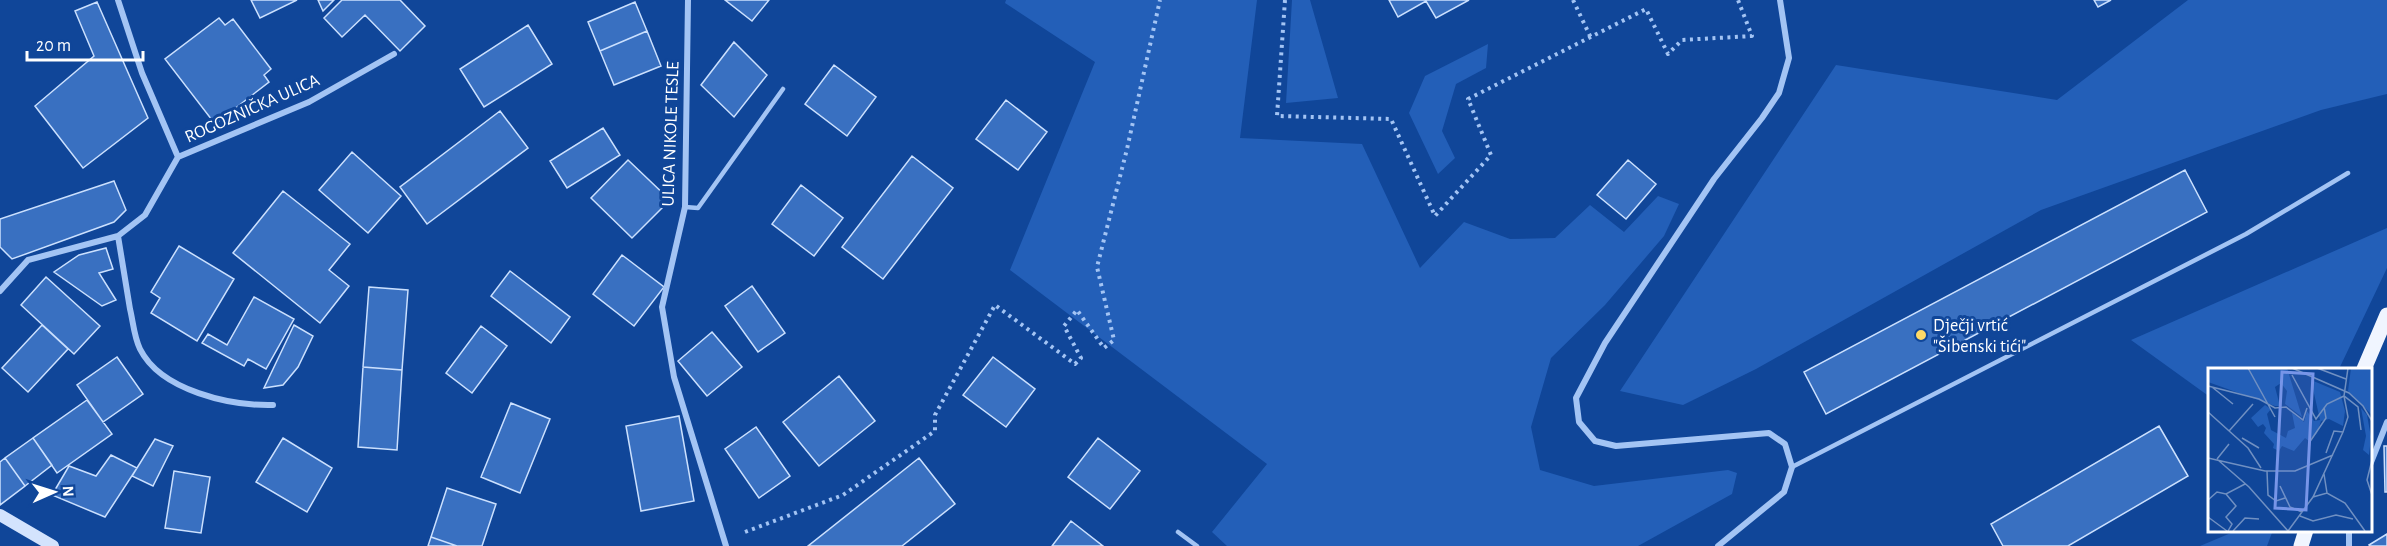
<svg xmlns="http://www.w3.org/2000/svg" width="2387" height="546" font-family="'Alegreya Sans',sans-serif">
<style>
.green{fill:#235fb8}
.building{fill:#3970c1;stroke:#cbe0fe;stroke-width:1.5}
.lines{fill:none;stroke-linecap:round;stroke-linejoin:round}
.path{stroke:#a3c4f4;stroke-width:4;stroke-dasharray:3 4.5;stroke-linecap:butt}
.lane{stroke:#a3c4f4;stroke-width:4.5}
.street{stroke:#a3c4f4;stroke-width:6}
.secondary{stroke:#d3e3fd;stroke-width:12}
.primary{stroke:#f0f5ff;stroke-width:15}
.poi-dot{fill:#ffda66;stroke:#104699;stroke-width:2}
.labels{text-anchor:middle;stroke-width:6;stroke-linejoin:round;paint-order:stroke}
.street-label{font-size:18px;fill:#fff;stroke:#104699}
.poi-label{font-size:18px;fill:#fff;stroke:#104699;text-anchor:start}
.inset-road{fill:none;stroke:#7090c2;stroke-width:1.5}
.view{fill:#7795e8;fill-opacity:0.15;stroke:#7795e8;stroke-width:3}
.inset-edge{fill:none;stroke:#fff;stroke-width:3}
</style>
<rect width="100%" height="100%" fill="#104699"/>
<path class="green" d="M1006 0H1257L1240 138 1362 144 1420 268 1464 222 1510 239 1555 238 1590 205 1624 232 1658 196 1679 204 1664 236 1605 305 1551 358 1531 427 1540 470 1594 486 1728 470 1737 473 1732 494 1638 546H1227L1212 532 1267 464 1010 270 1095 62 1005 3Z
M1292 0H1310L1338 98 1286 103Z
M2188 0H2387V94L2321 110 2041 210 1756 369 1683 405 1620 391 1836 65 2057 100Z
M1488 44 1486 68 1456 84 1442 131 1455 158 1438 174 1409 113 1425 76Z
M2387 228V268L2339 369H2210V397L2131 340Z
M2238 530H2273L2267 546H2200Z"/>
<path class="building" d="M251 0H297L260 18Z
M318 0H334L323 11Z
M342 0H400L425 26 400 51 365 15 342 37 324 18Z
M725 0H769L752 21Z
M1389 0H1469L1436 18 1426 1 1398 17Z
M2094 0H2111L2098 7Z
M97 2 148 118 83 168 35 106 94 56 75 11Z
M635 2 647 31 600 51 588 22Z
M219 18 225 25 233 19 271 69 264 75 269 82 215 124 165 59Z
M528 25 552 64 484 107 460 69Z
M647 31 661 66 614 85 600 51Z
M734 42 767 75 734 117 701 85Z
M834 65 876 97 847 136 805 104Z
M1006 100 1047 132 1018 170 976 139Z
M500 111 528 148 427 224 400 187Z
M603 128 620 155 567 188 550 161Z
M352 152 401 196 368 233 319 190Z
M912 156 953 188 883 279 842 247Z
M628 160 670 200 632 238 591 198Z
M1628 160 1656 184 1626 219 1597 195Z
M2185 170 2207 212 1826 414 1804 372Z
M114 181 126 210 114 222 12 259 0 247V219Z
M801 185 843 218 814 256 772 224Z
M283 191 350 244 329 270 349 286 320 323 233 253Z
M179 246 234 279 197 341 151 313 160 298 151 292Z
M106 248 113 269 99 273 116 300 102 306 54 272 79 255Z
M622 255 664 287 634 326 593 294Z
M510 271 570 317 551 343 491 296Z
M46 277 100 326 74 354 21 305Z
M752 286 785 333 758 352 725 306Z
M369 287 408 290 402 370 363 367Z
M254 297 294 319 266 369 248 359 244 366 202 343 208 334 227 345Z
M42 325 68 349 28 392 2 368Z
M294 325 313 336 298 367 283 385 264 388Z
M481 326 507 346 472 393 446 373Z
M712 332 742 367 707 396 678 361Z
M117 357 143 394 103 422 77 385Z
M993 357 1035 389 1006 427 963 395Z
M363 367 402 370 397 450 358 447Z
M839 376 875 421 819 466 783 422Z
M87 400 112 434 57 473 33 438Z
M511 403 550 419 520 493 481 477Z
M679 416 694 501 641 511 626 426Z
M2159 426 2188 476 2068 546H2003L1991 524Z
M756 427 790 476 759 498 725 449Z
M33 438 52 465 25 486 5 458Z
M283 438 332 468 307 512 256 482Z
M1098 438 1140 471 1110 509 1068 477Z
M155 439 173 446 153 486 132 476Z
M2384 446H2387V492H2385Z
M111 455 137 468 105 517 52 495 69 466 96 476Z
M5 458 25 486 0 505V462Z
M919 458 955 504 902 546H808Z
M174 471 210 477 201 533 165 528Z
M447 488 496 504 482 546H457L431 537Z
M1071 521 1103 546H1052Z
M2387 534V546H2370L2369 545Z
M431 537 457 546H428Z"/>
<g class="lines">
<path class="path" d="M1285 0 1277 116 1391 119 1435 216 1491 155 1468 99 1646 9 1668 54 1682 40 1752 36 1738 0
M1573 0 1591 38
M745 532 843 495 935 431V415L995 305 1075 364 1081 358 1064 326 1077 310 1104 348 1114 340 1097 267 1127 149 1160 0"/>
<path class="lane" d="M685 207 698 208 783 89
M1792 467 2246 234 2348 173
M1178 532 1197 546"/>
<path class="street" d="M118 0 142 73 178 157
M688 0 685 207 662 307 674 377 726 546
M118 236C122 260 126 284 130 309 133 321 134 337 140 349 161 391 231 406 273 405
M0 291 28 260 118 236 145 215 178 157 309 102 394 54
M2370 465 2387 422
M1718 546 1784 492 1792 467 1785 444 1769 433 1616 446 1595 441 1579 422 1576 398 1605 343 1714 179 1762 118 1779 93 1789 58 1780 0
M2349 546V530"/>
<path class="secondary" d="M0 515 53 546"/>
<path class="primary" d="M2364 369 2387 315
M2301 546 2306 530"/>
</g>
<circle class="poi-dot" cx="1921" cy="335" r="6"/>
<g class="labels">
<g class="street-label">
<text transform="translate(252 108) rotate(-24)" y="6">ROGOZNIČKA ULICA</text>
<text transform="translate(670 134) rotate(-88)" y="6">ULICA NIKOLE TESLE</text>
</g>
<g class="poi-label">
<text x="1933" y="331">Dječji vrtić<tspan x="1933" dy="21">"Šibenski tići"</tspan></text>
</g>
</g>
<g transform="translate(2208 368)">
<rect width="164" height="164" fill="#104699"/>
<path d="M0 0H79L94 49 77 36 79 23 73 15 67 19 72 38H67L0 14ZM143 0H163V46L140 23ZM103 12 132 24 137 43 135 58 121 51 113 53 109 65 101 73 97 70 86 83 74 78 71 83 65 80 66 76 56 65 58 60 55 56 50 59 43 50 57 37 63 41 59 46 63 62 78 70 80 63 87 60 84 45 96 54 99 43 106 53 112 52ZM153 40 159 47 163 69 161 87 155 82 158 68Z" fill="#235fb8"/>
<path class="inset-road" d="M40 0 67 49M84 0 141 25 155 38 164 53M109 0 138 11M84 7 108 51 119 36 136 28 150 39 153 62M0 18 51 31 67 40 78 39 95 52 99 40M4 19 25 36M0 44 40 80 53 100M21 63 45 36M34 70 51 80M101 75 118 50 116 39M118 85 126 63 135 64M0 90 57 103H87L125 87M9 91 21 76M10 92 41 119 80 163M164 92 159 112 164 127M59 103 60 127 68 133 77 130M116 106 119 125M72 118 82 139 94 144M18 126 28 138 18 149 24 156 20 163M105 129 119 125 137 135 157 163M0 132 9 124 18 126 37 116M92 148 105 153 128 147 145 151M0 149 19 163M25 163 37 150 51 151M80 163 105 129 135 64 140 49 136 28 140 0"/>
<path class="view" d="M74 4 105 6 98 142 67 140Z"/>
<rect width="164" height="164" class="inset-edge"/>
</g>
<g transform="translate(54 492) rotate(87)" stroke="#104699" stroke-width="4.5" paint-order="stroke">
<path d="M0-4.5L10 22L0 15L-10 22Z" fill="#ffffff"/>
<text y="-9" font-size="16" font-weight="bold" text-anchor="middle" fill="#ffffff">N</text>
</g>
<path d="M27 51v9h116v-9" fill="none" stroke="#ffffff" stroke-width="3"/>
<text x="36" y="51" font-size="18" fill="#ffffff" stroke="#104699" stroke-width="4.5" paint-order="stroke">20 m</text>
</svg>
